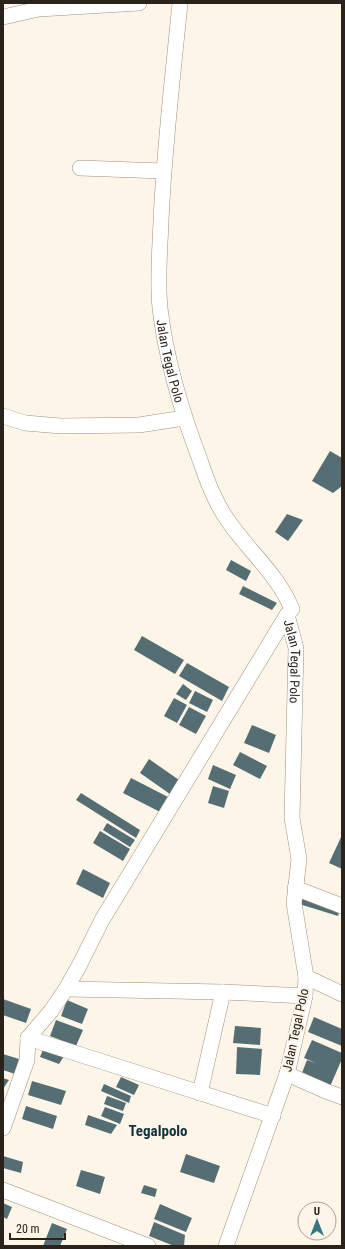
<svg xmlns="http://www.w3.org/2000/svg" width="345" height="1249" font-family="'Roboto Condensed',sans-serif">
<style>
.building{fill:#546e73}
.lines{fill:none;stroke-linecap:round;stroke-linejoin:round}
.minor-casing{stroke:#9e917e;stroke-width:16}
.minor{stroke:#fff;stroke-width:15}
.labels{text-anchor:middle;stroke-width:4;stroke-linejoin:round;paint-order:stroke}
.street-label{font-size:13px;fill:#29231c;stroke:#fef5e9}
.quarter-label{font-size:15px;font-weight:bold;fill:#0f3137;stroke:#fef5e9}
</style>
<rect width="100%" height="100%" fill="#fef5e9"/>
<path class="building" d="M330 451 342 458V486L333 493 312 481Z
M287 514 303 520 288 541 275 532Z
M231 560 251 571 246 581 226 570Z
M243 586 277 603 272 610 239 594Z
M142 636 184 660 175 674 134 650Z
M187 663 229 687 222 701 179 676Z
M183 684 192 691 186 700 176 694Z
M195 691 213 700 207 712 189 703Z
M174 698 187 705 177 723 164 716Z
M189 707 206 716 196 734 179 725Z
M252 725 276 735 269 753 244 743Z
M240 752 267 766 260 779 233 765Z
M149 759 179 780 170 794 140 773Z
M213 765 236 775 230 789 208 779Z
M131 778 172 799 164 814 123 793Z
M213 786 229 791 224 808 208 803Z
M81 793 140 830 136 838 76 800Z
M107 823 135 840 130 847 103 830Z
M100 831 130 849 123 861 93 843Z
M342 835V869L329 863Z
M83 869 110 883 103 898 76 884Z
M301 886 342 901 338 916 296 903Z
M3 999 31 1009 26 1023 3 1015Z
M67 1000 88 1009 82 1024 61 1016Z
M314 1017 342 1029V1046L308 1032Z
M56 1020 83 1030 76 1046 50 1036Z
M235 1026 261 1028 260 1045 233 1043Z
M312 1040 342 1053V1059L328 1091 300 1078 307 1060 316 1063 304 1058Z
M46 1042 68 1050 59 1064 40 1057Z
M237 1047 262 1049 260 1075 236 1074Z
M3 1054 19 1059 15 1074 3 1070Z
M121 1077 139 1085 134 1095 116 1087Z
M3 1078 9 1080 3 1089Z
M32 1081 66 1091 61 1105 28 1095Z
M104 1084 131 1096 129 1103 101 1091Z
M107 1096 126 1103 123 1111 104 1104Z
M26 1106 57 1116 53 1129 22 1119Z
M105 1107 124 1114 120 1124 101 1116Z
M88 1115 117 1125 111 1134 85 1125Z
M186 1154 220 1166 214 1183 180 1172Z
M3 1156 23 1162 21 1173 3 1168Z
M81 1170 105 1177 100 1194 76 1186Z
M144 1185 157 1189 155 1197 141 1193Z
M3 1203 12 1207 7 1219 3 1217Z
M160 1204 192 1218 186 1232 154 1219Z
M154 1222 185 1235 184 1246H174L149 1236Z
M52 1223 67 1229 60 1246H43Z"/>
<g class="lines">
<defs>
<g id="minor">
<path id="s1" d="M180 3C173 76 164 148 161 221 160 250 157 279 160 308 166 360 181 410 200 460 204 472 208 484 214 496 232 538 274 566 292 609L287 615 296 648 292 818 299 859 294 903 306 977 305 996 287 1074 226 1246"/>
<path d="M3 17 39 9 139 3"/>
<path d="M80 168 163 171"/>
<path d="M3 416 25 423 61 426 139 425 184 418"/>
<path d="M295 888 342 906"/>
<path d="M306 977 342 994"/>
<path d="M66 989 223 992 305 996"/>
<path d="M28 1038 273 1116"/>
<path d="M287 1074 328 1092 342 1097"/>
<path d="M200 1093 223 992"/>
<path d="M3 1128 27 1060 28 1038 51 1011 66 989 79 966 102 920 287 615"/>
<path d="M3 1190 148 1246"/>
</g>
</defs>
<use href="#minor" class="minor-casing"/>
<use href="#minor" class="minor"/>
</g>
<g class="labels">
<g class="street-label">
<text dy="5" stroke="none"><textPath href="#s1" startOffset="360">Jalan Tegal Polo</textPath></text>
<text dy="5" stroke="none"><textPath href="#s1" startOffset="695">Jalan Tegal Polo</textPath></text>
<text transform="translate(295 1030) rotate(-78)" y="5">Jalan Tegal Polo</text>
</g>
<g class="quarter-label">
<text x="158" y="1136">Tegalpolo</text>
</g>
</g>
<rect width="345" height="1249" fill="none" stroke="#29231c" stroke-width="8"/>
<g transform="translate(317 1221)"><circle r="19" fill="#fef5e9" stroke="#a9a197"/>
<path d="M0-3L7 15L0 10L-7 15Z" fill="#317784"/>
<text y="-6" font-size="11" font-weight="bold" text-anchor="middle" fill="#29231c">U</text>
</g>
<path d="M10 1233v6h55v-6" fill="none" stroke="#29231c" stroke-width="2"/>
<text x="16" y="1233" font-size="12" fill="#29231c" stroke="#fef5e9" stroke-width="3" paint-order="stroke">20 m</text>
</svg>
